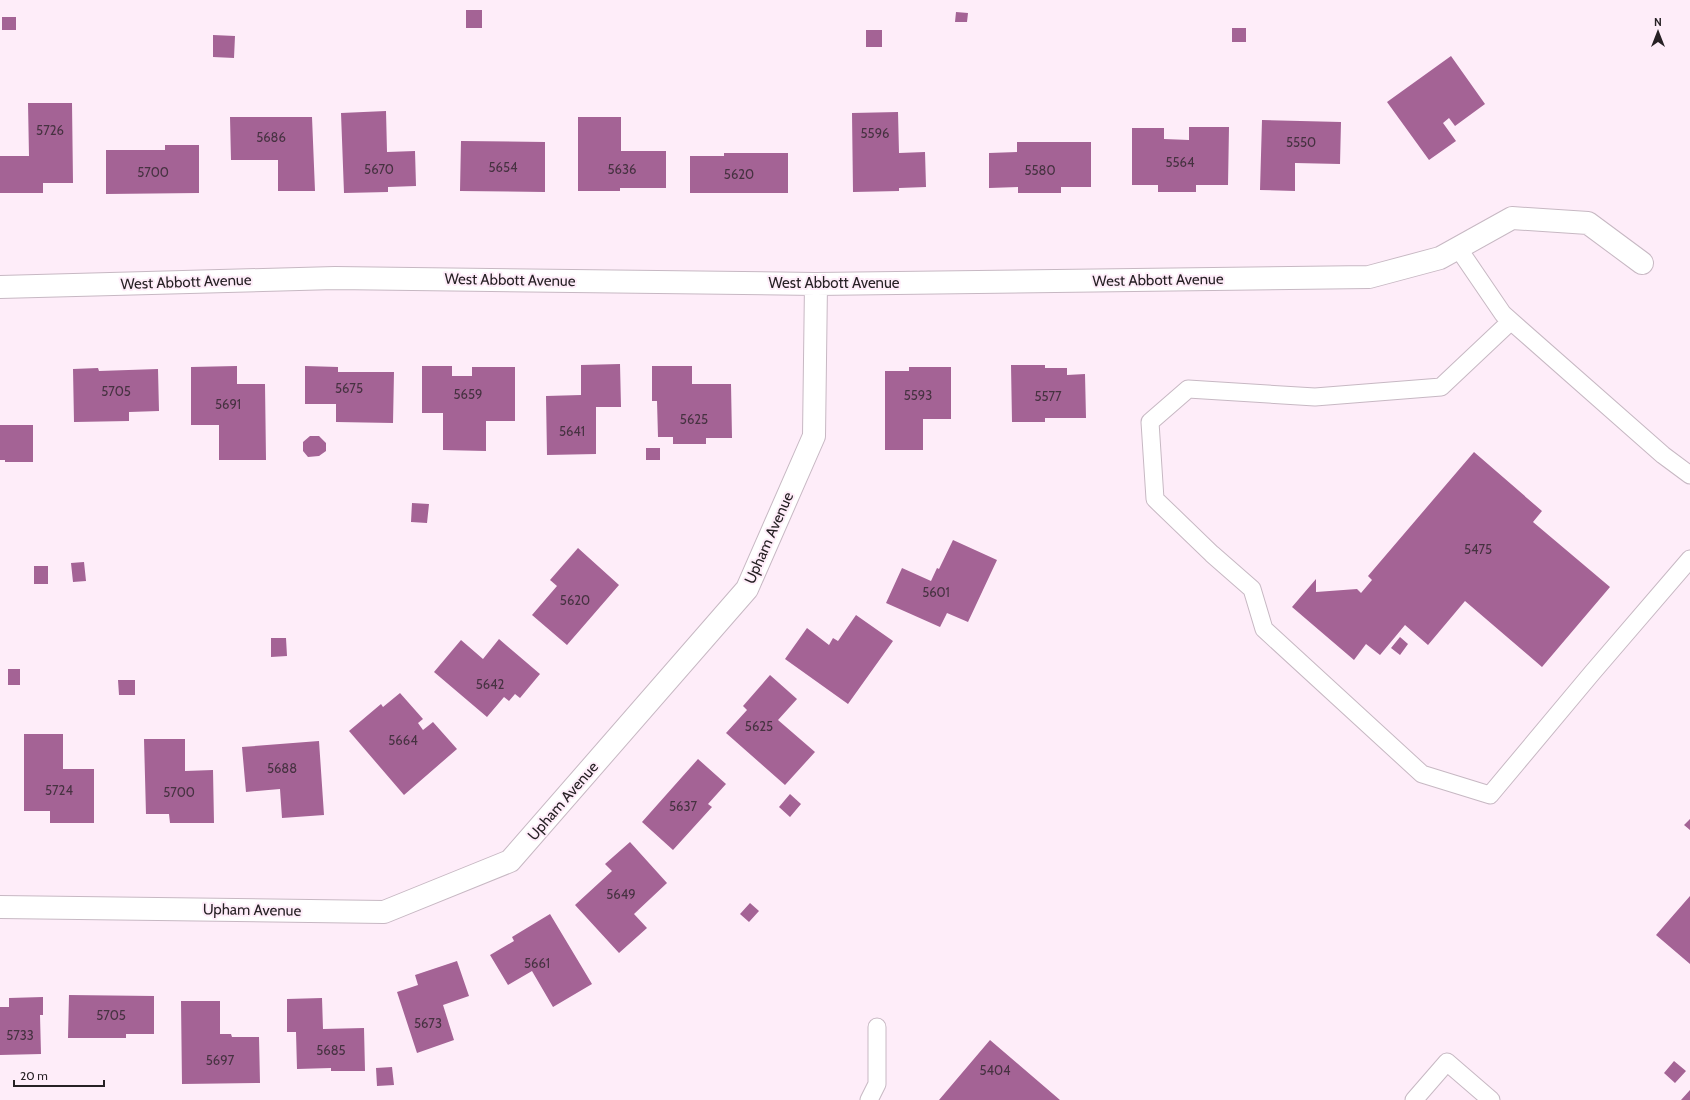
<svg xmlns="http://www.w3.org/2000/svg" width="1690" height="1100" font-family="Cabin,sans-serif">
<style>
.building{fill:#a46395}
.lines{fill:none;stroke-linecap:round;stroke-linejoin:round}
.lane-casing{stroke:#c7b8c3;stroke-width:19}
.street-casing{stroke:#c7b8c3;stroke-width:24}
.lane{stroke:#fff;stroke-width:17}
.street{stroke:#fff;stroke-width:22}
.labels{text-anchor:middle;stroke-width:4;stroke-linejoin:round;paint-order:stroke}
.number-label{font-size:13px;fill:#463241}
.street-label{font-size:15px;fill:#272125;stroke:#feedf9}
</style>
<rect width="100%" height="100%" fill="#feedf9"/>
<path class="building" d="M466 10H482V28H466Z
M956 12 968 13 967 22H955Z
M2 17H16V30H2Z
M1232 28H1246V42H1232Z
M866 30H882V47H866Z
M213 35 235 36 234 58 213 57Z
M1451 56 1485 104 1455 126 1449 118 1443 123 1456 141 1429 160 1387 102Z
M28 103H72L73 183H43V193H0V156H29Z
M386 111 387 152 415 151 416 186 388 187V192L344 193 341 113Z
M898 112 899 153 925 152 926 187 899 188V191L853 192 852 113Z
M230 117H312L315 191H278V160H231Z
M578 117H621V151H666V188H620V191H578Z
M1262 120 1341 122 1340 164 1295 163V191L1260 190Z
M1189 127H1229L1228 185H1196V192H1158V185H1132V128H1164V139L1189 140Z
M461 141 545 142V192L460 191Z
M1017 142H1091V187H1061V193H1018V187L989 188V153L1017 152Z
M165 145H199V193L106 194V150H165Z
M724 153H788V193H690V156H724Z
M620 364 621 407H596V454L547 455 546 396 581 395V365Z
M1011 365H1045V368H1067V375L1085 374 1086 418H1045V422H1012Z
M237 366V384H265L266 460H219V425H191V367Z
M305 366 338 367V372H394L393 423 336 422V404H305Z
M422 366H452V376H472V367H515V421H486V451L443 450V413H422Z
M652 366H692V384H731L732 438H706V444H673V437H658L657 401H652Z
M909 367H951V419H923V450H885V371H909Z
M98 368 99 371 158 369 159 411 129 412V421L74 422 73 369Z
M0 425H33V462H5V460H0Z
M310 436H319L326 443V451L319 456 308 457 303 451V442Z
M646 448H660V460H646Z
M1474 452 1542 511 1533 522 1610 587 1542 667 1465 601 1428 645 1405 625 1380 655 1366 644 1354 660 1292 607 1316 579V592L1357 589 1361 593 1372 580 1368 576Z
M412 503 429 504 427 523 411 522Z
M953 540 997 560 968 622 947 613 940 627 886 603 902 568 931 581 937 568 939 569Z
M578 548 619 585 567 645 532 615 557 586 550 580Z
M84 562 86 581 73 582 71 563Z
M34 566H48V584H34Z
M856 615 893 641 848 704 785 659 807 628 829 645 833 638 838 641Z
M1400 637 1408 644 1400 655 1391 648Z
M271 638H286L287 656 271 657Z
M499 639 540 674 520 698 515 694 509 701 504 697 487 717 434 672 461 640 483 659Z
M8 669H20V685H8Z
M770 675 797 699 778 720 815 752 785 785 726 733 747 710 743 706Z
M118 680H135V695H119Z
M400 693 423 719 418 723 423 730 433 722 457 749 404 795 349 731 381 704 383 707Z
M24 734H63V769H94V823H50V811H24Z
M144 739H185V771L213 770 214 823H170L169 814H146Z
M319 741 324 815 282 818 280 789 246 792 242 747Z
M698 759 726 784 708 804 712 807 673 850 642 822Z
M790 794 801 804 790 817 779 807Z
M1690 819V830L1684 825Z
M630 842 667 883 634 914 647 928 619 953 575 905 612 871 605 864Z
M1690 896V964L1656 935Z
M750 903 759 911 749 922 740 914Z
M550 914 592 984 553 1007 532 971 508 985 490 955 514 941 512 937Z
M457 961 469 996 443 1005 454 1040 417 1053 397 992 418 985 415 975Z
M69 995 154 996V1034H126V1038H68Z
M43 997V1015H40L41 1054 0 1055V1007H9V998Z
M322 998 323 1029 364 1028 365 1071H331V1068L297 1069 296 1032H287V999Z
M181 1001H220V1034H231L232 1037H259L260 1083 182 1084Z
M990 1040 1060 1100H939Z
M1674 1061 1686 1071 1675 1083 1664 1073Z
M392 1067 394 1085 377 1086 376 1068Z
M1690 1090V1100H1681Z"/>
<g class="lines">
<defs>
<path id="lane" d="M1458 248 1503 314 1663 455 1690 475
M1511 321 1441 387 1315 397 1188 389 1150 422 1155 499 1212 554 1252 589 1264 629 1422 774 1490 795 1592 673 1690 559
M869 1100 877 1084V1027
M1414 1100 1447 1062 1491 1100"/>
<path id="street" d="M0 287 335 278 816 284 1369 277 1440 258 1512 218 1588 223 1642 263
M0 907 384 912 510 861 747 589 814 436 816 284"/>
</defs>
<use href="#lane" class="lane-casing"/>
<use href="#street" class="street-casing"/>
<use href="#lane" class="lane"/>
<use href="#street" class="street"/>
</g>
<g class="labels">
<g class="number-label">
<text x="50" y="135">5726</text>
<text x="875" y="138">5596</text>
<text x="271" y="142">5686</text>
<text x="1301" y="147">5550</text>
<text x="1180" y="167">5564</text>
<text x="503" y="172">5654</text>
<text x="379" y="174">5670</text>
<text x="622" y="174">5636</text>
<text x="1040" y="175">5580</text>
<text x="153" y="177">5700</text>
<text x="739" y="179">5620</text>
<text x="349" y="393">5675</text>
<text x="116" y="396">5705</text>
<text x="468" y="399">5659</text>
<text x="918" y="400">5593</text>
<text x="1048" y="401">5577</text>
<text x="228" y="409">5691</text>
<text x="694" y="424">5625</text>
<text x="572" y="436">5641</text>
<text x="1478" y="554">5475</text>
<text x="936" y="597">5601</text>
<text x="575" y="605">5620</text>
<text x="490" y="689">5642</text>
<text x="759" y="731">5625</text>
<text x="403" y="745">5664</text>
<text x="282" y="773">5688</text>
<text x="59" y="795">5724</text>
<text x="179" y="797">5700</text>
<text x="683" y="811">5637</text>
<text x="621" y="899">5649</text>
<text x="537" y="968">5661</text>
<text x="111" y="1020">5705</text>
<text x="428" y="1028">5673</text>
<text x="20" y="1040">5733</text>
<text x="331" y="1055">5685</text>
<text x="220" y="1065">5697</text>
<text x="995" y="1075">5404</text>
</g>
<g class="street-label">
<text transform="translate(510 280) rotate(1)" y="5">West Abbott Avenue</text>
<text transform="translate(1158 280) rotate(-1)" y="5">West Abbott Avenue</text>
<text transform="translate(186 282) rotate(-2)" y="5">West Abbott Avenue</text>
<text x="834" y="288">West Abbott Avenue</text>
<text transform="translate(769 538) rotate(-66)" y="5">Upham Avenue</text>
<text transform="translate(563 801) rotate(-49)" y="5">Upham Avenue</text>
<text transform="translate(252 910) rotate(1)" y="5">Upham Avenue</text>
</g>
</g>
<g transform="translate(1658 32)" stroke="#feedf9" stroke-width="3" paint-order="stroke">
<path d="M0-3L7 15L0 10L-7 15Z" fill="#272125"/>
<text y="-6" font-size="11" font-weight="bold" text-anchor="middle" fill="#272125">N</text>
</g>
<path d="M14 1080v6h90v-6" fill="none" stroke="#272125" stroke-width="2"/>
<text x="20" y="1080" font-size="12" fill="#272125" stroke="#feedf9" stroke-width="3" paint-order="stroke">20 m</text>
</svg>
